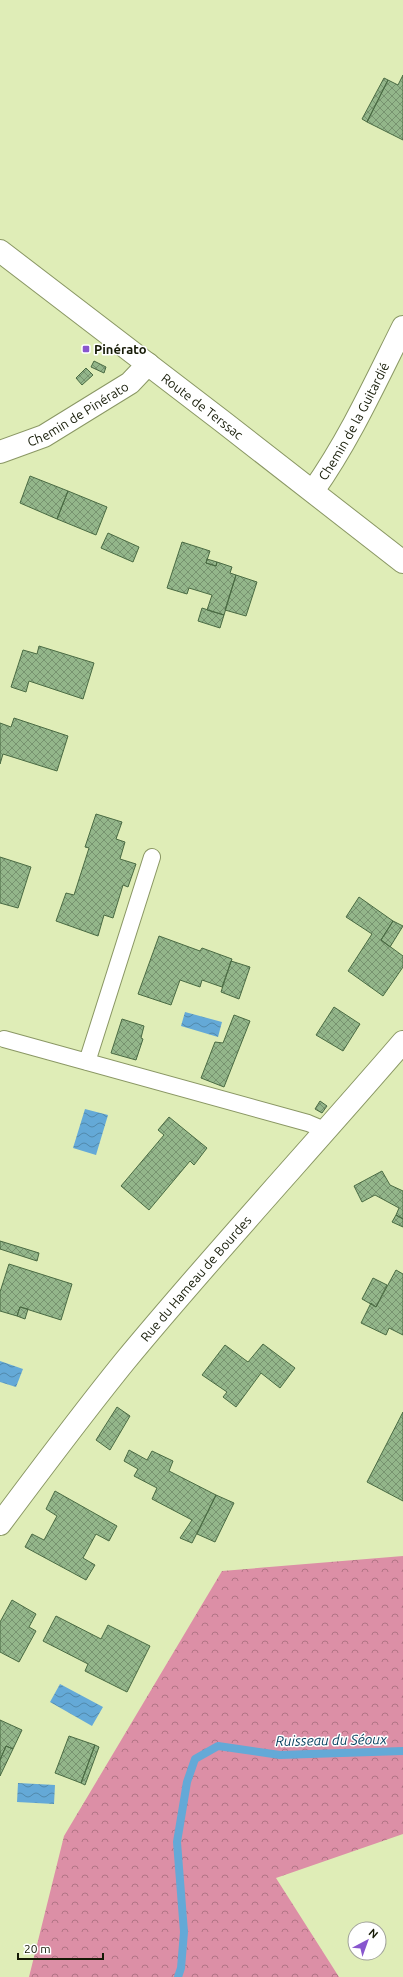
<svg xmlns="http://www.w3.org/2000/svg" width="403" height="1977" font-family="Ubuntu,sans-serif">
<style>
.forest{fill:url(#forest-crowns)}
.water{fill:url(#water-waves)}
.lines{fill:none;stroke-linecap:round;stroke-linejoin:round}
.stream{stroke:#64a9d7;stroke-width:8}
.building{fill:url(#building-cross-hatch);stroke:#4a6b43}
.lane-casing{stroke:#8a9764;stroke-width:18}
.street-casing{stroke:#8a9764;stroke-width:24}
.secondary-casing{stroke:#8a9764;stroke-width:24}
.lane{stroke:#fff;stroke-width:16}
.street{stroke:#fff;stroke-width:22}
.secondary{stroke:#fff;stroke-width:22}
.poi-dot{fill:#8856ce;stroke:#fff;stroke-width:1.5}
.labels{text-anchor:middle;stroke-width:3;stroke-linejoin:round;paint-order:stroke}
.poi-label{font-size:13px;font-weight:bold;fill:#151a06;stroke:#fff;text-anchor:start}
.street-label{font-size:13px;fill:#151a06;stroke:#fff}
.water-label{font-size:14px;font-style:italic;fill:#023c5b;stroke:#fff}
</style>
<defs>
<pattern id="forest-crowns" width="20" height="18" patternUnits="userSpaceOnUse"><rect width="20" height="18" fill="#dc8fa6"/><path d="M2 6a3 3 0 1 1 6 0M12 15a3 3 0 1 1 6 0" fill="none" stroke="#b17485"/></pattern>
<pattern id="water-waves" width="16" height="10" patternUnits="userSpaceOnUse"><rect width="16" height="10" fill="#64a9d7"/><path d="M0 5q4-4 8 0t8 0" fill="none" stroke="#5189ac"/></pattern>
<pattern id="building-cross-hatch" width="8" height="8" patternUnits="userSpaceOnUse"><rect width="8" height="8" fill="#93b68a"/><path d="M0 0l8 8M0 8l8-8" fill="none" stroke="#77936f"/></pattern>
</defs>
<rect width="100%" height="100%" fill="#dfedb7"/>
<path class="forest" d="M403 1556V1834L276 1878 339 1977H29L64 1836 222 1571Z"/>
<path class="water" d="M185 1012 222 1022 218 1037 181 1026Z
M85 1109 108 1115 96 1155 73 1148Z
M0 1361 23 1369 16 1387 0 1382Z
M60 1684 103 1707 92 1726 50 1702Z
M18 1783 55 1785 54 1804 17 1802Z"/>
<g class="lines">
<path class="stream" d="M178 1977 181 1968 184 1932 177 1842 187 1782 195 1759 218 1746 280 1755 403 1751"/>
</g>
<path class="building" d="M403 75V140L367 122 388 80 398 85Z
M384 78 388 80 367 122 362 119Z
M94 361 106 367 104 373 91 367Z
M86 368 93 375 82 385 76 378Z
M30 476 68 491 57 519 20 503Z
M68 491 107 507 96 535 57 519Z
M108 533 139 547 133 562 101 548Z
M182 542 210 551 206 563 216 566 217 562 232 567 230 573 236 575 224 615 207 610 212 595 189 588 187 594 167 588Z
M207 559 217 562 216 566 206 563Z
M236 575 257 582 246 616 225 610Z
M202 608 224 615 220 628 198 621Z
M39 646 94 663 83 699 29 681 26 692 11 687 23 650 37 654Z
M14 718 68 736 57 771 3 754 0 764V723L11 727Z
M96 814 122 822 116 839 125 842 120 859 136 864 128 887 123 885 113 918 104 915 98 936 56 921 66 893 74 895 89 848 85 847Z
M0 857 31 867 18 908 0 903Z
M359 897 393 921 381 940 403 956V967L383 996 348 971 372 934 346 917Z
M393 921 403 926 390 947 381 940Z
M159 936 200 951 202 948 232 959 222 987 202 980 200 987 180 980 171 1005 138 994Z
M231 961 250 967 239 999 221 992Z
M334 1007 360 1024 343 1051 316 1035Z
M234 1015 250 1021 224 1087 201 1078 215 1042 223 1043Z
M122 1019 144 1026 141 1038 143 1039 136 1060 111 1053Z
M320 1101 327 1106 322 1113 315 1109Z
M169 1117 207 1148 194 1165 190 1161 149 1210 121 1186 164 1135 158 1130Z
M382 1171 390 1185 403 1191V1219L396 1215 399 1208 375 1195 362 1202 354 1186Z
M396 1215 403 1219V1227L392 1222Z
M0 1241 39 1253 37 1261 0 1249Z
M9 1264 72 1284 61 1320 20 1307 17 1316 0 1311V1292Z
M396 1270 403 1274V1335L389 1328 386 1335 361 1323 371 1303 376 1307Z
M373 1278 387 1285 376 1307 362 1299Z
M20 1307 28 1309 25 1319 17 1316Z
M263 1344 295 1368 280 1388 261 1373 236 1407 223 1397 227 1392 202 1375 225 1345 248 1362Z
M117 1407 130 1416 110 1450 96 1440Z
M403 1412V1501L367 1482Z
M129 1450 147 1460 152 1451 173 1461 169 1471 216 1495 192 1543 180 1538 192 1520 152 1499 157 1488 134 1476 138 1469 124 1461Z
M55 1491 117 1526 109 1541 96 1534 83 1558 95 1565 86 1580 25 1547 32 1534 44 1540 57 1516 46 1509Z
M216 1495 234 1503 215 1542 197 1534Z
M12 1600 36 1614 29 1627 36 1631 19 1662 0 1652V1622Z
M56 1616 101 1639 108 1625 150 1646 127 1692 85 1671 88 1664 43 1641Z
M0 1720 22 1730 13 1749 6 1746 0 1760Z
M69 1736 95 1745 81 1783 55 1773Z
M95 1745 99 1747 85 1785 81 1783Z
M6 1746 13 1749 0 1776V1760Z"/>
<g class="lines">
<defs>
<path id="lane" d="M4 1039 308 1123 327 1131
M87 1062 152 857"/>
<g id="street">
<path id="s1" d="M0 452 44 436 130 383 148 364"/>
<path id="s2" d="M313 491C349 440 375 383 403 327"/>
<path id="s3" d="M0 1524C41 1469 82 1414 125 1361 215 1252 311 1149 403 1042"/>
</g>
<g id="secondary">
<path id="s4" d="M0 251 222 421 403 562"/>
</g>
</defs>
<use href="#lane" class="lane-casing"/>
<use href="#street" class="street-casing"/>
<use href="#secondary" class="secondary-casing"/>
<use href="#lane" class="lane"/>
<use href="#street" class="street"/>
<use href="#secondary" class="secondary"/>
</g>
<rect class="poi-dot" x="82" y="345" width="8" height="8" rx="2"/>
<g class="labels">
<g class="poi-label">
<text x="94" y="354">Pinérato</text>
</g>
<g class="street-label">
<text dy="5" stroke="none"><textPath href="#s4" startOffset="255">Route de Terssac</textPath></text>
<text dy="5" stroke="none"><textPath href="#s1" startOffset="87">Chemin de Pinérato</textPath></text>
<text dy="5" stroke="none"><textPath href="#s2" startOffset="81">Chemin de la Guitardié</textPath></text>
<text dy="5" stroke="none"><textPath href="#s3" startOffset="314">Rue du Hameau de Bourdes</textPath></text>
</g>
<g class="water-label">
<text transform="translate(331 1740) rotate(-1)" y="5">Ruisseau du Séoux</text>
</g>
</g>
<g transform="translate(367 1941) rotate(41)"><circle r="19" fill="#ffffff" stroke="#a1a39b"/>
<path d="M0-3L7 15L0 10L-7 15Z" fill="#8856ce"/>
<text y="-6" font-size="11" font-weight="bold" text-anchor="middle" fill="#151a06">N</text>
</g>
<path d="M18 1953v6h85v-6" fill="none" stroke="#151a06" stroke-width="2"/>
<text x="24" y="1953" font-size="12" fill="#151a06" stroke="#ffffff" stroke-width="3" paint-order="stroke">20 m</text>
</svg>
